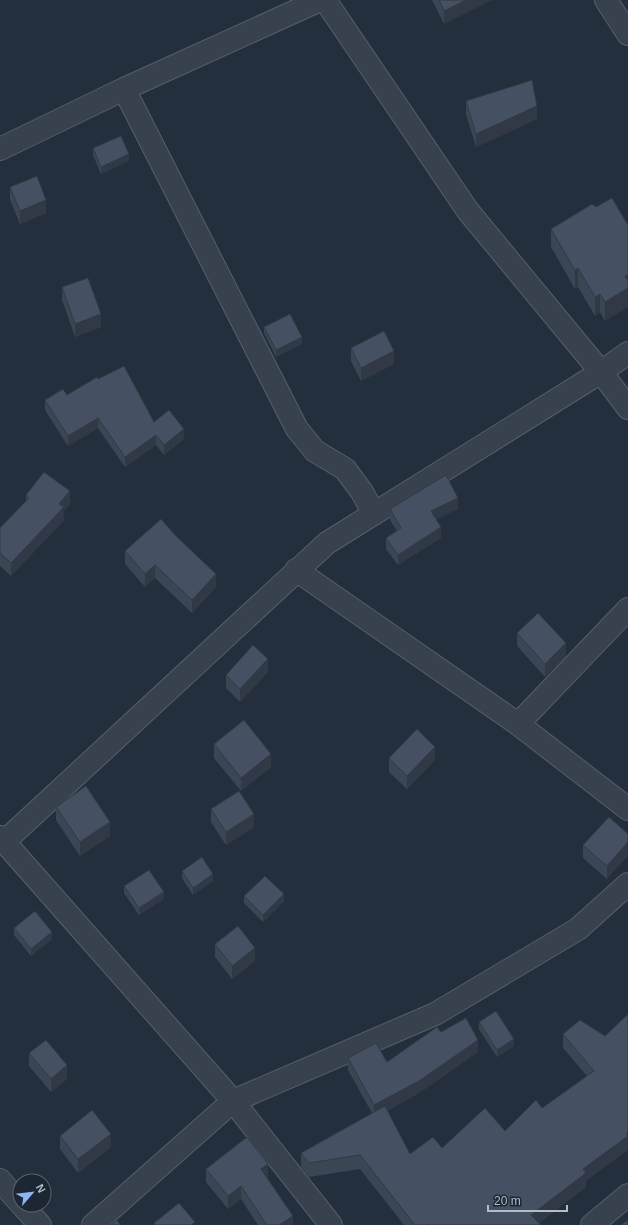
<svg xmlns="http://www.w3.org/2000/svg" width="628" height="1225" font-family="Arial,sans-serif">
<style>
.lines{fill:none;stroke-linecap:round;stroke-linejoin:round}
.street-casing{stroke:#565f6c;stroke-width:24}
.street{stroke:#38414e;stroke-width:22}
.wall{fill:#3b4654}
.shaded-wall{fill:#303945}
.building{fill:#455162;stroke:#303945}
</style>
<rect width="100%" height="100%" fill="#242f3e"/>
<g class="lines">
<defs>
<path id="street" d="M325 0 468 211 601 372 628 408
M606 0 628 34
M124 89 297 429 315 451 345 469 362 492 374 514
M0 149 124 89 320 0
M296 570 518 724 628 809
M518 724 628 609
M0 837 233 1101 331 1225
M4 842 327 543 601 372 628 353
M0 1180 20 1203
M22 1205 40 1225
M93 1225 233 1101 435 1014 578 929 628 884
M592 1225 628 1195"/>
</defs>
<use href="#street" class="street-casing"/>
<use href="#street" class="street"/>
</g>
<path class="wall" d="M432 0H492L444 24Z
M466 101 537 119 476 147 466 114Z
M93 148 129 161 101 174 93 155Z
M10 187 46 213 20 224 10 200Z
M612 198 605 321 600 312 595 316 578 287 575 289 551 247V229L596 207Z
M62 287 101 327 75 337 62 300Z
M264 327 302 344 276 357 264 333Z
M351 348 394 364 361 381 351 361Z
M98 379 154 422 184 439 164 455 156 445 125 467 98 428 68 446 45 410V400L67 395Z
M26 495 70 504 64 511V520L11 576 0 566V528L26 501Z
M390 509H458L436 519 441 538 398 565 386 549V538L397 531 390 520Z
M125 551 216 587 192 613 155 578 145 587 125 564Z
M517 633 566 656 545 677 517 646Z
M268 672 240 702 226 688V675Z
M214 744 271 767 241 791 214 758Z
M389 758 435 760 407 789 389 772Z
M56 807 110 836 80 856 56 820Z
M211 809 254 827 226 845 211 822Z
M609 817 607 879 583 858V845Z
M182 871 213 881 193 895 182 878Z
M124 886 164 899 139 915 124 893Z
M244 896 284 901 263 922 244 903Z
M14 928 52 939 31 956 14 935Z
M215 944 255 961 232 979 215 957Z
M479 1022 514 1046 497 1057 479 1029Z
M441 1032 478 1052 419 1093 387 1111 410 1154 442 1148 505 1131 542 1108 587 1076 563 1048V1034L605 1036 586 1181V1187L539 1223 541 1225H404L360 1169 309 1177 301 1167V1153L372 1113 348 1070V1058L387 1062Z
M29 1053 67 1079 51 1092 29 1066Z
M60 1136 111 1147 78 1173 60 1149Z
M206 1169 268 1177 267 1178 293 1225H258L241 1199 228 1209 206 1182Z"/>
<path class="shaded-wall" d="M466 0H492L444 24V11Z
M537 106V119L476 147V134Z
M129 154V161L101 174V167Z
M46 200V213L20 224V211Z
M578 268V287L575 289V270Z
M628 275V307L605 321V302L625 276Z
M600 294V312L595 316V297Z
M101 314V327L75 337V324Z
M302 337V344L276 357V350Z
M394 351V364L361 381V368Z
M98 418V428L68 446V436Z
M184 429V439L164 455V445Z
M156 435V445L125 467V457Z
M70 491V504L64 511V520L11 576V563Z
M458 498V509L431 522V511Z
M441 527V538L398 565V555Z
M155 565V578L145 587V574Z
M216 574V587L192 613V600Z
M566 643V656L545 677V664Z
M268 659V672L240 702V689Z
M435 747V760L407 789V776Z
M271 754V767L241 791V778Z
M254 814V827L226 845V832Z
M110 822V836L80 856V842Z
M628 842V856L607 879V866Z
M213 874V881L193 895V888Z
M164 892V899L139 915V908Z
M284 894V901L263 922V915Z
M52 932V939L31 956V949Z
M255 948V961L232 979V966Z
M514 1039V1046L497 1057V1050Z
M478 1040V1052L419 1093 374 1118V1105Z
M67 1065V1079L51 1092V1079Z
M628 1132V1150L586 1181V1187L536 1225 531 1215 583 1169Z
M111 1134V1147L78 1173V1159Z
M268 1164V1177L261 1182V1169Z
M241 1186V1199L228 1209V1196Z
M293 1216V1225H279Z"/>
<path class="building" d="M439 0H466L444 11Z
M532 80 537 106 476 134 466 101Z
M121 136 129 154 101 167 93 148Z
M37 176 46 200 20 211 10 187Z
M612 198 628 225V275L625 276 628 281V288L605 302 600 294 595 297 578 268 575 270 551 229 592 204 596 207Z
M88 278 101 314 75 324 62 287Z
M290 314 302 337 276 350 264 327Z
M384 331 394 351 361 368 351 348Z
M124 366 154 422 169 410 184 429 164 445 156 435 125 457 98 418 68 436 45 400 63 389 67 395 97 377 98 379Z
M44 472 70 491 59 504 64 507 11 563 0 553V528L29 498 26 495Z
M446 475 458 498 431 511 441 527 398 555 386 538 401 528 390 509Z
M161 519 175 535 216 574 192 600 155 565 145 574 125 551Z
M538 613 566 643 545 664 517 633Z
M253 645 268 659 240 689 226 675Z
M244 720 271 754 241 778 214 744Z
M417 729 435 747 407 776 389 758Z
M86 786 110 822 80 842 56 807Z
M239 791 254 814 226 832 211 809Z
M609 817 628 834V842L607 866 583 845Z
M202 857 213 874 193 888 182 871Z
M149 870 164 892 139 908 124 886Z
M265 876 284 894 263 915 244 896Z
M35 911 52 932 31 949 14 928Z
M238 926 255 948 232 966 215 944Z
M496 1011 514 1039 497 1050 479 1022Z
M628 1014V1132L626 1134 628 1136 583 1169 586 1173 531 1215 541 1225H431L429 1224 426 1225H415L360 1155 309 1163 301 1153 385 1106 410 1154 433 1137 442 1148 485 1108 505 1131 536 1100 542 1108 594 1071 563 1034 580 1020 605 1036Z
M466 1018 478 1040 419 1081 374 1105 348 1058 376 1043 387 1062 437 1027 441 1032Z
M46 1040 67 1065 51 1079 29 1053Z
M92 1110 111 1134 78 1159 60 1136Z
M247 1137 268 1164 261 1169 293 1216 279 1225H267L241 1186 228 1196 206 1169Z
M179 1203 195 1222 191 1225H155L154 1223Z
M117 1220 120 1225H111Z
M628 1220V1225H621Z"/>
<g transform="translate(32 1193) rotate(62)"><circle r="19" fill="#1d2633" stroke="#59626f"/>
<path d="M0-3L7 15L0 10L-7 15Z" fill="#8ab4f8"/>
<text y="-6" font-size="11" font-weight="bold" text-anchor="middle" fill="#b4bcc9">N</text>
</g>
<path d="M488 1205v6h79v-6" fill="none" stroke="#b4bcc9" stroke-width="2"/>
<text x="494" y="1205" font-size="12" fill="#b4bcc9" stroke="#1d2633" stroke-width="3" paint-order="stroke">20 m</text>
</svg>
